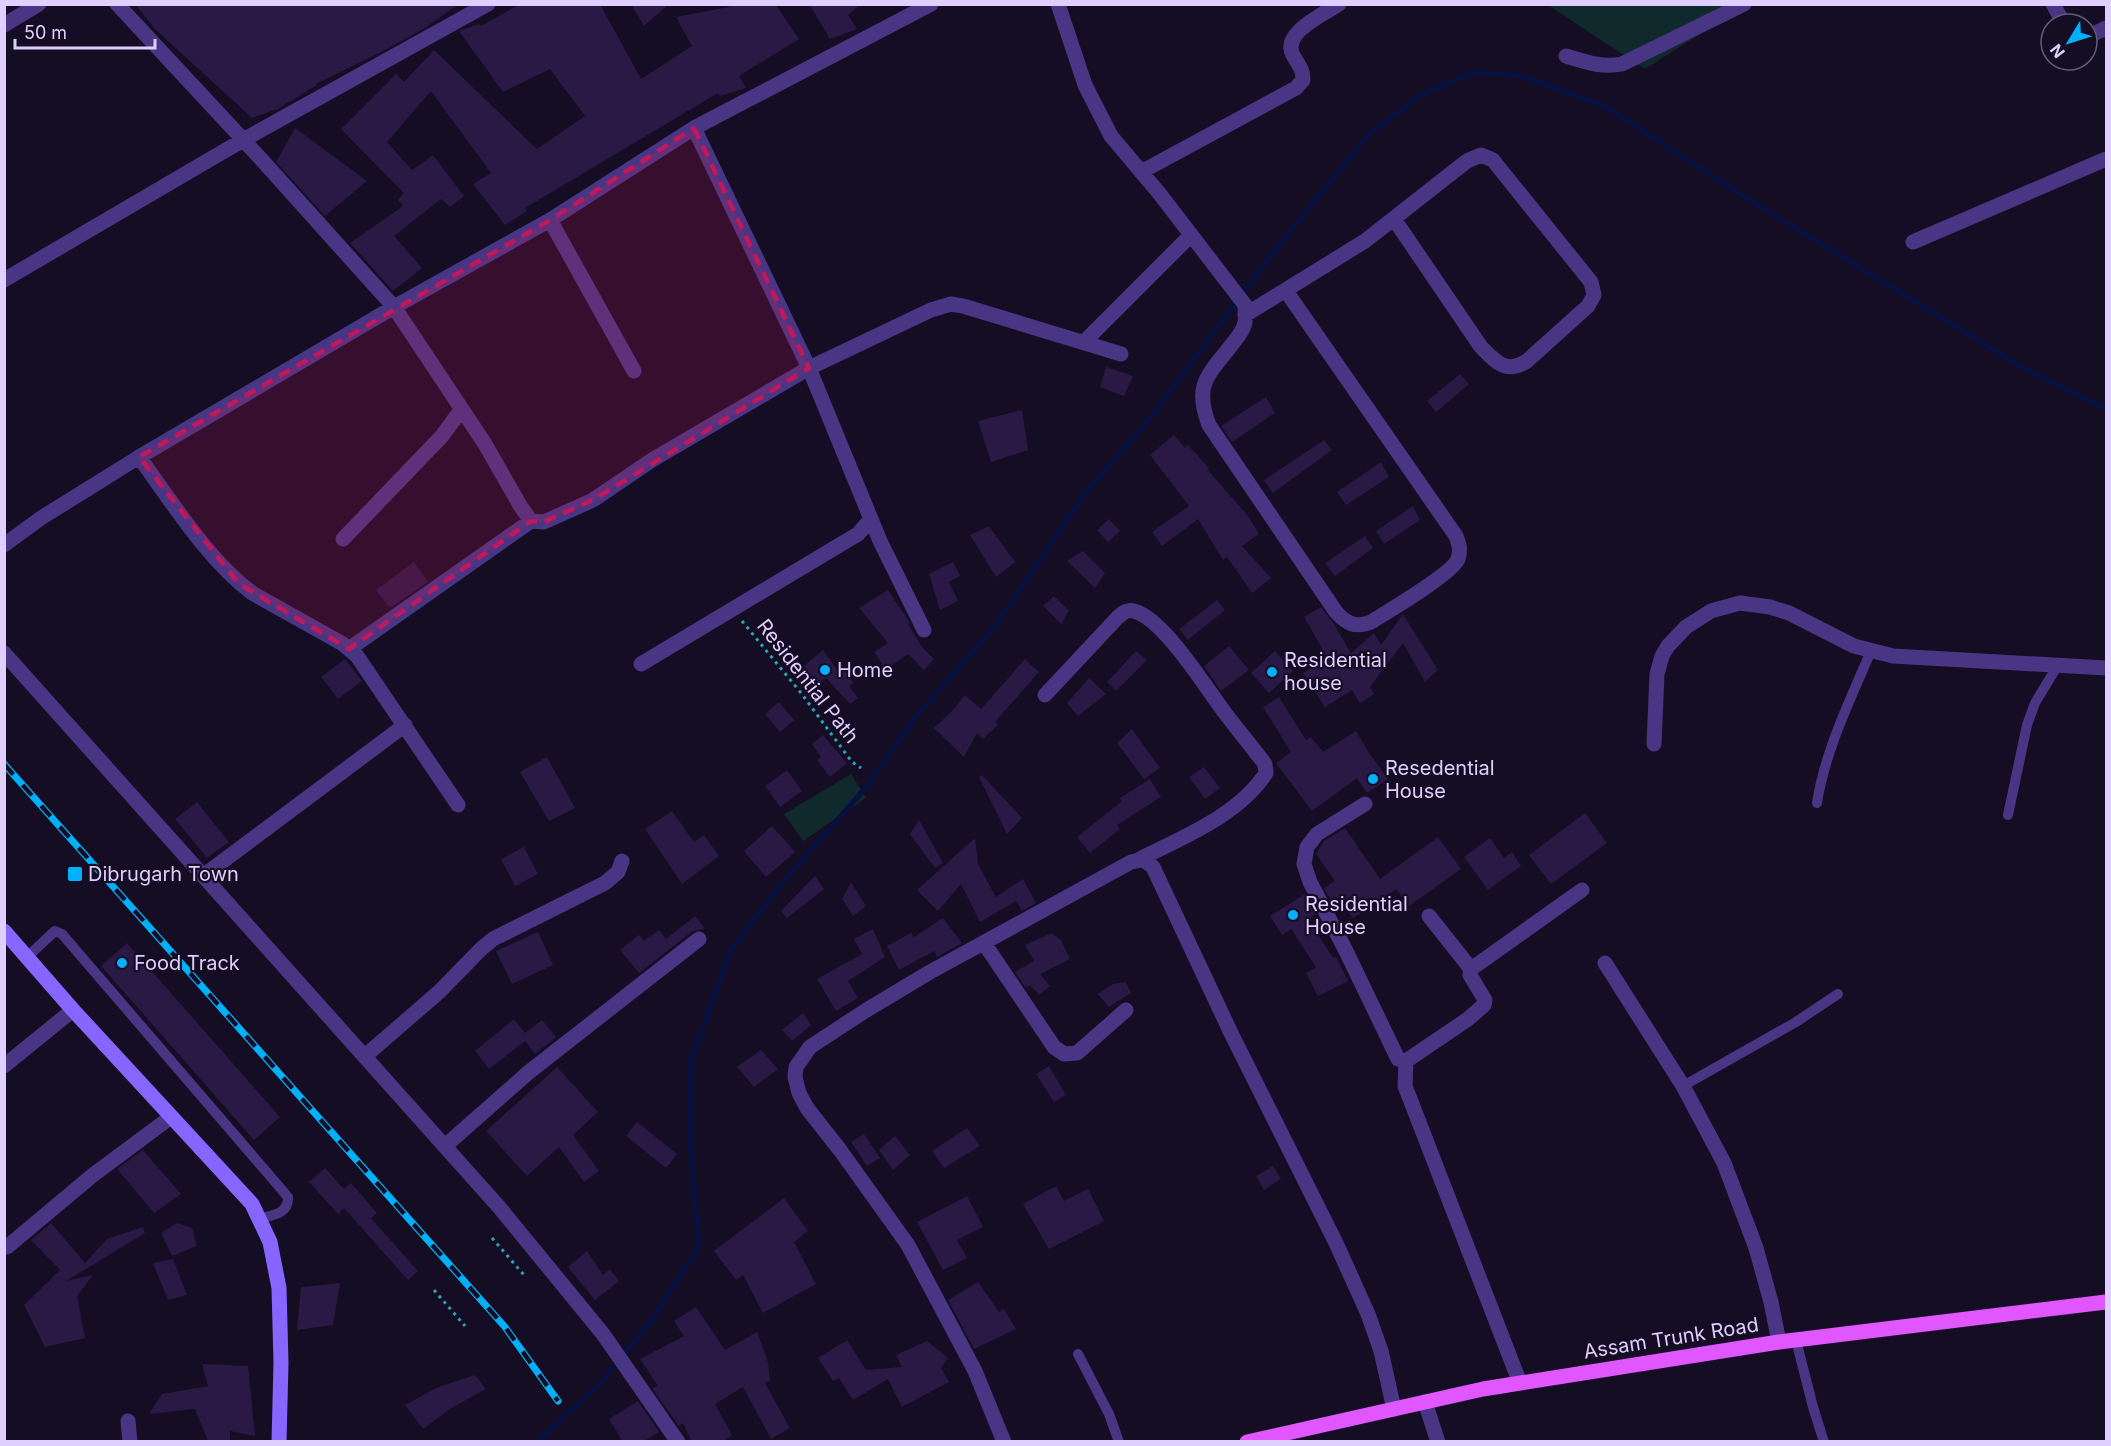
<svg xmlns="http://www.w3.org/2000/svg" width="2111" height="1446" font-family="Inter,sans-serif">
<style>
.green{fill:#10292d}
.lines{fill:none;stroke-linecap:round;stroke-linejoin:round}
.stream{stroke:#071141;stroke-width:5}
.building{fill:#2a1845}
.path{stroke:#29a6b9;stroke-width:3;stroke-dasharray:3 4.5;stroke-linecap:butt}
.service{stroke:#483684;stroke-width:10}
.minor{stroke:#483684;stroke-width:15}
.tertiary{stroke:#483684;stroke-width:15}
.secondary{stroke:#8766ff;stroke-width:15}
.primary{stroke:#e056ff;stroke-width:15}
.rail-casing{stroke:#00b1fa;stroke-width:7}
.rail{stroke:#150d23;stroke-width:4.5;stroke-dasharray:14;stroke-linecap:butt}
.marked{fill:#c2185b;fill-opacity:0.2;stroke:#c2185b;stroke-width:4.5;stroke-dasharray:12 8;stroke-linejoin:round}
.poi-dot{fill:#00b1fa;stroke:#150d23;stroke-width:2}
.labels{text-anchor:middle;stroke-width:4.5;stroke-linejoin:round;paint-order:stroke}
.poi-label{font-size:20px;fill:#decfff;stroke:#150d23;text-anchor:start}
.street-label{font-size:20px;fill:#decfff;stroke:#150d23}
</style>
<rect width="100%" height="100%" fill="#150d23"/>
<path class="green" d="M1733 4 1736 11 1645 69 1548 5Z
M851 774 866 798 803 841 784 814Z"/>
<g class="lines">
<path class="stream" d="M538 1442 603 1380 651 1321 699 1247 691 1149V1060L731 950 779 887 868 785 915 718 997 624 1084 495 1151 417 1275 250 1368 135 1421 95 1474 72 1522 76 1605 106 1740 194 2025 369 2106 409"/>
</g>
<path class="building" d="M135 4H459L423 29 383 51 316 84 317 85 278 109 252 118 155 29Z
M520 4H600L641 79 692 46 676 17 729 7 727 4H775L799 39 739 76 746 88 720 96 718 93 525 208 527 211 505 225 473 184 491 173 431 91 387 142 412 170 433 155 464 196 450 207 441 199 394 236 422 268 393 291 350 243 403 206 398 200 404 193 341 129 396 74 404 82 434 50 537 149 585 116 550 69 503 92 459 31 479 24 481 26Z
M631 4H669L644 26Z
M809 4H861L848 15 857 29 830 39Z
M295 128 367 181 325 216 276 162Z
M1106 367 1133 376 1124 396 1100 387Z
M1460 374 1469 384 1436 412 1427 401Z
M1266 397 1275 413 1232 442 1221 426Z
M1022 410 1028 450 991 462 978 421Z
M1174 435 1185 448 1188 445 1209 468 1207 469 1248 516 1259 534 1242 546 1271 578 1252 593 1227 557 1223 560 1198 519 1162 546 1152 532 1189 506 1150 455Z
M1324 440 1332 450 1273 493 1264 480Z
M1381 462 1389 477 1346 505 1337 492Z
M1413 506 1420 520 1384 544 1376 531Z
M1109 519 1120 531 1108 542 1097 530Z
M989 526 1015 562 996 577 970 535Z
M1365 536 1373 548 1335 576 1325 563Z
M1083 551 1105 573 1095 588 1067 561Z
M414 562 428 582 390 608 376 590Z
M953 562 960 576 949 582 958 601 940 610 929 574Z
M888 590 910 623 908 624 922 647 934 659 924 670 908 654 886 670 874 652 888 643 859 608Z
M1054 596 1069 611 1061 624 1043 606Z
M1217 600 1225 610 1188 640 1179 629Z
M1321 607 1334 624 1351 653 1374 633 1381 645 1403 614 1438 670 1425 682 1403 643 1370 687 1374 694 1360 703 1352 690 1325 707 1303 673 1327 657 1304 617Z
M1229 646 1249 670 1221 691 1204 666Z
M823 650 840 674 844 671 854 683 849 686 858 698 850 704 826 678 810 690 802 677 809 672 804 666Z
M1136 651 1147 660 1116 691 1107 682Z
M1275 651 1293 671 1269 693 1251 673Z
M345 659 362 681 338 699 321 677Z
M1025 659 1039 672 995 722 998 725 983 739 977 733 964 757 934 728 953 710 965 695 981 709Z
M1089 678 1106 694 1078 716 1067 703Z
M1279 697 1306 740 1311 737 1323 752 1356 731 1369 753 1388 779 1367 793 1357 778 1312 811 1276 763 1291 752 1263 707Z
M779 702 794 720 780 732 765 714Z
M1132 729 1160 768 1144 779 1117 743Z
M823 735 847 763 830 777 817 760 821 757 812 744Z
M547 757 575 808 549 821 520 772Z
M1204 767 1220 788 1205 799 1189 777Z
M787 770 802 791 780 807 765 786Z
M982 775 1022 818 1007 834 979 777Z
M1150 779 1161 797 1117 825 1120 829 1090 853 1077 837 1122 801 1120 798Z
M197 802 229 842 207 858 175 819Z
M672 811 694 842 704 835 719 856 682 884 645 829Z
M1585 813 1607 843 1551 884 1529 855Z
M919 820 943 863 935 868 910 834Z
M772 826 795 852 766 877 744 851Z
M1345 828 1380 879 1438 837 1461 869 1409 906 1396 889 1353 918 1338 900 1333 904 1324 888 1335 881 1316 854 1324 841Z
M975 838 978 864 996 897 1023 879 1036 903 1022 911 1016 901 980 922 961 884 938 911 917 890Z
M1490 838 1504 858 1512 852 1521 866 1488 890 1464 857Z
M524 847 538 874 515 886 501 859Z
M815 876 824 889 787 918 781 911Z
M851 882 866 906 853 916 842 899Z
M1305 894 1316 914 1308 919 1333 958 1336 957 1348 981 1318 996 1306 973 1316 967 1291 929 1282 935 1270 916Z
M695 916 705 929 693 931 639 973 620 950 639 935 644 941 659 930 666 939Z
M943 918 962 943 937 957 934 951 899 970 887 946 911 933 914 937Z
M873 929 885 957 848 981 858 998 836 1011 817 979 862 954 854 939Z
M538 932 553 965 512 984 496 951Z
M1052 933 1061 940 1070 959 1040 974 1050 986 1039 995 1030 985 1026 988 1015 972 1034 961 1025 945Z
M127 943 280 1117 254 1140 101 966Z
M1126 982 1131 993 1109 1007 1098 994 1113 984Z
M803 1013 811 1025 792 1041 782 1030Z
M514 1019 525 1033 542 1020 556 1037 535 1054 525 1041 489 1069 475 1051Z
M761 1050 778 1069 754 1087 737 1067Z
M1049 1066 1066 1095 1054 1102 1036 1074Z
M557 1067 598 1112 573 1135 599 1171 584 1182 559 1147 527 1176 486 1131Z
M637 1122 677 1154 666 1168 626 1136Z
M967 1128 980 1146 944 1168 932 1151Z
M864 1134 880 1158 867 1166 851 1142Z
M895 1136 910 1155 893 1170 879 1150Z
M143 1150 181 1194 154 1213 117 1169Z
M1273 1166 1281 1179 1264 1190 1256 1176Z
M325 1168 344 1189 351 1183 377 1213 371 1218 418 1271 408 1280 344 1208 338 1214 309 1182Z
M1056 1186 1064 1201 1088 1189 1104 1221 1049 1249 1023 1204Z
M967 1196 983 1227 957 1240 967 1258 943 1270 917 1222Z
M784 1198 808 1231 794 1242 816 1284 763 1313 743 1275 736 1280 714 1251Z
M51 1223 85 1263 107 1239 143 1227 145 1233 66 1281 93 1275 77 1296 85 1338 45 1347 24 1305 60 1270 31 1240Z
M177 1223 192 1228 197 1246 172 1256 161 1233Z
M587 1251 603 1275 610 1269 619 1281 595 1300 568 1267Z
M173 1259 187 1295 168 1300 153 1263Z
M978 1282 999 1312 1004 1309 1016 1329 974 1349 948 1300Z
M340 1283 333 1325 297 1330 301 1287Z
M696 1307 725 1350 757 1332 768 1362 770 1381 765 1383 790 1428 771 1439 743 1387 715 1404 732 1435 721 1442H692L683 1423 679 1426 676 1422 654 1391 653 1388 658 1386 640 1359 684 1336 674 1321Z
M847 1340 866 1370 902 1367 896 1355 927 1341 948 1358 941 1368 949 1382 902 1407 888 1379 853 1400 839 1378 833 1381 818 1358Z
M202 1364 248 1366 255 1436 230 1431V1442L208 1441 195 1409 149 1414 162 1394 208 1386Z
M475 1375 486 1389 450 1409 423 1429 405 1405 438 1387Z
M638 1401 659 1432 643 1442H623L609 1419Z"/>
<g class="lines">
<path class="path" d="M742 621 801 693 852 762 861 768
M492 1238 524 1275
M434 1290 465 1326"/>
<path class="service" d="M1817 803C1825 751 1850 700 1871 651
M2008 815 2027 725 2035 703 2058 665
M27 957 55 931 62 934 288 1197C289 1214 272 1215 259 1219
M1683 1086 1796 1022 1838 994
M1796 1340 1813 1407 1824 1442
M1078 1354 1109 1414 1119 1442"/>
<path class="minor" d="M117 4 261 159 394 307 485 444 521 507 531 521 544 522 593 500 652 460 809 368 931 310 951 304 963 306 1121 354
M1058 4 1085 85 1111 136 1159 193 1245 305C1245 310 1246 317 1245 323 1243 331 1238 337 1233 343 1209 375 1193 383 1209 425L1336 612C1347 624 1355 628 1371 622 1387 612 1453 573 1458 559 1461 550 1459 544 1456 536L1286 291
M2053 4 2064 24
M4 25 39 4
M2087 37 2106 28
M1566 56C1586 62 1602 68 1622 64L1744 4
M694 128 809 368 880 541 924 630
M1141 172 1296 88 1303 80C1303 68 1298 65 1293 55 1281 33 1324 14 1339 4
M550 220 634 371
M1913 242 2106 159
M4 280 243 140 488 4
M1245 315 1365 241 1467 161 1481 155 1493 160 1500 169 1591 282 1594 295 1588 306 1527 361C1506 374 1497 363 1481 347L1394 219
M1084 342 1191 235
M139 457C172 502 207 559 252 593L343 644 357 656 458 805
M343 539 442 436 461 410
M4 545 41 518 139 457 394 307 550 220 694 128 931 4
M349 649 531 521
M641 664 858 534 871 519
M1045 695 1118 617C1123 613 1127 609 1134 611 1164 619 1206 688 1225 713 1238 730 1252 747 1265 764L1266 773C1239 815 1183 837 1140 859
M1654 744 1657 674 1662 656 1668 646 1686 627 1711 611 1740 603 1770 607 1789 613 1854 646 1893 656 2106 668
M1365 804 1317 834 1307 847 1304 864 1310 882 1347 953 1398 1059 1406 1061
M203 876 405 725
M1429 916 1471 969
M984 943 1054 1047 1064 1054 1077 1053 1126 1010
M1605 963 1683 1086 1724 1163 1756 1248 1771 1302 1779 1342
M365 1056 439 992 481 949 493 939 605 883 618 872 622 861
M4 1066 73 1010
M445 1146 529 1072 699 939
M7 1247 93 1175 171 1117
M1520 1383 1405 1086 1406 1061 1468 1019 1484 1005 1485 1000 1470 975 1471 969 1582 890
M1425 1402 1438 1442
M128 1421 130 1442
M1004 1442 975 1371 908 1245 840 1150 807 1108 799 1093 795 1077 796 1067 810 1047 865 1011 930 972 1131 862C1142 859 1144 859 1153 867L1231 1033 1336 1243 1368 1314 1381 1351 1394 1409"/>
<path class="tertiary" d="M4 653 499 1207 603 1334 678 1442"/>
<path class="secondary" d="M4 931 73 1010 252 1204 270 1242 279 1288 281 1363 279 1442"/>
<path class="primary" d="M1247 1442 1483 1389 1779 1342 2106 1302"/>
<defs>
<path id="rail" d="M4 764 505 1327 558 1401"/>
</defs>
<use href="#rail" class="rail-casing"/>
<use href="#rail" class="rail"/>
</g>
<path class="marked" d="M694 128 809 368 593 500 544 522 531 521 349 649 239 584 139 457 550 220Z"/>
<g class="poi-dot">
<circle cx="825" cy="670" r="6"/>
<circle cx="1272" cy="672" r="6"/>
<circle cx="1373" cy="779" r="6"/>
<rect x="67" y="866" width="16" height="16" rx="3"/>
<circle cx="1293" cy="915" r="6"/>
<circle cx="122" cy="963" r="6"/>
</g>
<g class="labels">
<g class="poi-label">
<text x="1284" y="667">Residential<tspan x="1284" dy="23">house</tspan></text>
<text x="837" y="677">Home</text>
<text x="1385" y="775">Resedential<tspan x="1385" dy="23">House</tspan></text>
<text x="88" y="881">Dibrugarh Town</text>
<text x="1305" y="911">Residential<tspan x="1305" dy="23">House</tspan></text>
<text x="134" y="970">Food Track</text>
</g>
<g class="street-label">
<text transform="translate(808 681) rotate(52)" y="7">Residential Path</text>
<text transform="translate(1671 1338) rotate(-9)" y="7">Assam Trunk Road</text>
</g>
</g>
<rect width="2111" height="1446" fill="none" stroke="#decfff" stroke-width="12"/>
<g transform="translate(2069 42) rotate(232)"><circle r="28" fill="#150d23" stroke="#655b7b" stroke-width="1.5"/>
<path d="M0-4.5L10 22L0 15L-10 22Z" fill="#00b1fa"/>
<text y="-9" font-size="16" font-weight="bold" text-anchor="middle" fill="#decfff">N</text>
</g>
<path d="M15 39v9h140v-9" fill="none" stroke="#decfff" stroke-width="3"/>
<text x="24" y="39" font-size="18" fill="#decfff" stroke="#150d23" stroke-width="4.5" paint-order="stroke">50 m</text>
</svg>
